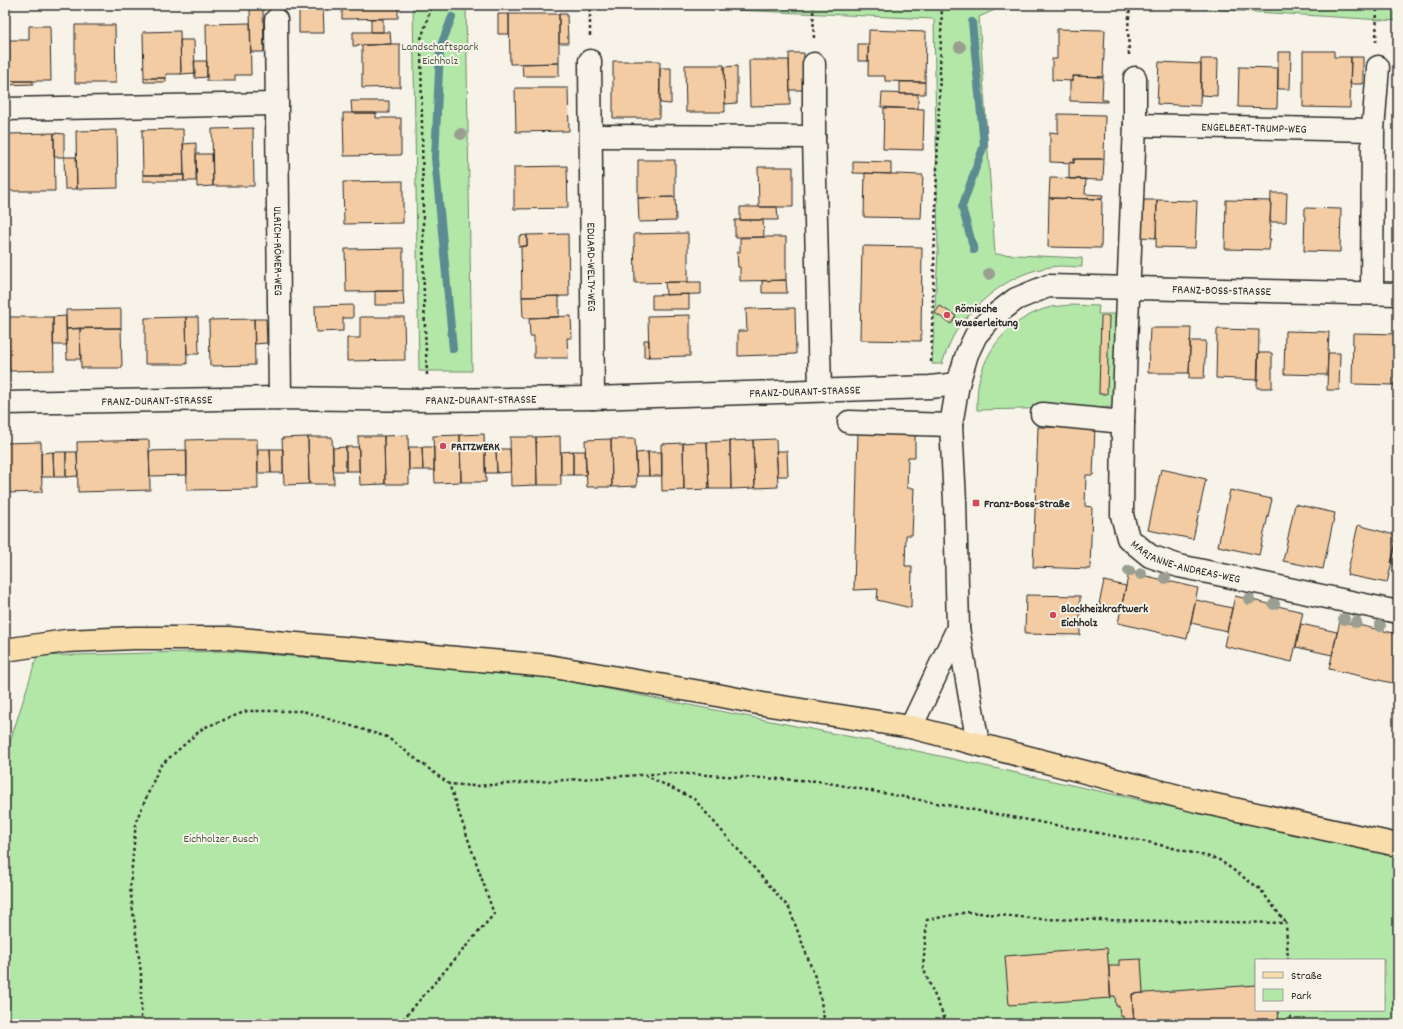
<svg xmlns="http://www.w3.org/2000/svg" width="1403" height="1029" font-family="Dekko,sans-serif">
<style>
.green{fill:#b3e7a8;stroke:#6f896a;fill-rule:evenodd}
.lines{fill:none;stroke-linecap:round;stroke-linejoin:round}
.stream{stroke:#5b8b91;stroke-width:8}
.building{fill:#f3cca3;stroke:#2b2b2b}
.minor-casing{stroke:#2b2b2b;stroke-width:25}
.major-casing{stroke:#2b2b2b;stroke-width:25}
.path{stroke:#2b2b2b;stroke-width:2.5;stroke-dasharray:3 3;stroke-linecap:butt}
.minor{stroke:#f7f3e8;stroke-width:22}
.major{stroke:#f9deab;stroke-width:22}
.tree{fill:#9a9f91}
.poi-dot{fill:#d1495b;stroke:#f7f3e8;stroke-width:1.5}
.labels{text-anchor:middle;stroke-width:4;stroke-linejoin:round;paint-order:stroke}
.park-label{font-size:12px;fill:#4d5a4a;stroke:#f7f3e8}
.street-label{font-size:12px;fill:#2b2b2b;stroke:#f7f3e8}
.poi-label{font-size:12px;font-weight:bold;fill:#2b2b2b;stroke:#f7f3e8;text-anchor:start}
</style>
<rect width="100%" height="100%" fill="#f7f3e8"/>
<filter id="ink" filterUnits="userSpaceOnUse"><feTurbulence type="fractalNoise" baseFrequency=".025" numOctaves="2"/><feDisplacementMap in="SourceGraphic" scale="8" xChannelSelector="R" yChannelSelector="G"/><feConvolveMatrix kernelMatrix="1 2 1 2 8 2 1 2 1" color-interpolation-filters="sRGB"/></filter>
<g filter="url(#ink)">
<path class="green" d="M413 5H466L472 371H419Z
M663 5H1006L979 17 995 254 1082 258V267C1072 267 1061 265 1051 267 1012 272 979 299 957 330 950 340 946 353 942 364H932L938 251 934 19 690 8Z
M1145 5H1398V21Z
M1069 305 1099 306 1098 314H1115L1113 407 977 410C977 397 977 383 982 371 992 339 1019 315 1051 307 1057 306 1064 306 1069 305Z
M226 651 542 676 867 740 1398 857V1024H5V758L37 656ZM1256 960H1384V1010H1256Z"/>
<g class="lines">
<path class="stream" d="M452 17 440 48 435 158 453 349
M972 22 984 145 962 207 974 250"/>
</g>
<path class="building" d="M299 5H323L324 33H299Z
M342 5H398V18L342 19Z
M250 9H263L264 52H251Z
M498 14H509V34H498Z
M509 14H559V63L510 64Z
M559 14H567L568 43H559Z
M371 19H383V32H371Z
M250 23 251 75H235V81H207L206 24Z
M75 25H115L116 83H75Z
M29 26H50L51 81H10L9 40H29Z
M1057 29 1105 30 1103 77 1073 76V81L1052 80V59H1057Z
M869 30 926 32 925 82 885 81V76H868Z
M180 31 181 74H166V78H144L143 32Z
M353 32H390L391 44 353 46Z
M180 40H194L195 73 181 74Z
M391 44H400V87L362 88V45Z
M858 44H868V61H858Z
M9 47 10 81H33V84L5 85V48Z
M1303 51H1334V57H1351L1350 108 1303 107Z
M1278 52H1291L1290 89H1278Z
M789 53H804V90H790Z
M1351 57H1363V84H1350Z
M1201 59H1218L1217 96 1201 95Z
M749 60H789L790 105 750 106Z
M194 61H207V77L195 78Z
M613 61H660L659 118H613Z
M1159 62 1201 64 1200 106 1157 104Z
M559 63V76H523L522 64Z
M685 65H724L725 112H686Z
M737 66V103L725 104 724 67Z
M1239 67 1278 68 1277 108 1238 107Z
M660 68H671V104L660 103Z
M1073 76 1103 77 1102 100H1107V102L1070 101V81H1073Z
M144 78H166V82H144Z
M900 82H925V94H900Z
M515 88H568L569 131 516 132Z
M882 93 918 94V109L881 107Z
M351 101H389V113H352Z
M884 108 924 109 923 150 883 149Z
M343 113H376V118H401V155L344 156Z
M1058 114 1105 115 1104 159H1074V163L1050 162V132L1058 133Z
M253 128 254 186H213L212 129Z
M183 129 184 175H143L142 130Z
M117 130 118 188 77 189 76 131Z
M54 133 55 191H9L8 134Z
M54 133 64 134V157H54Z
M196 143V181H184L183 144Z
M196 154H212L213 186 197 187Z
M64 157H76L77 189H65Z
M1074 159H1104L1103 180 1069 179V162L1074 163Z
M638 160H675V197L638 198Z
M853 161 891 162V174L853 173Z
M567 166 568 208 514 209V167Z
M758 167H793V207H759Z
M865 173 923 175 921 218 864 217Z
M143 175H184V181H143Z
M1050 178 1086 179 1085 194 1103 195 1102 199 1049 198Z
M403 181V223L344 224 343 182Z
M1393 189H1398V202H1393Z
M1271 193H1287L1286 222H1270Z
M675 197 676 221 639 222 638 198Z
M1049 198 1102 199 1101 248 1048 247Z
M1141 200H1157L1156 238 1140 237Z
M1157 200 1197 201 1195 248 1156 247Z
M1226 200 1271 201 1270 225H1271V227L1270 226 1269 239H1271L1270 241 1269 250 1225 249Z
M740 207H777L778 220H740Z
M1305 208 1341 209 1340 252 1304 251Z
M735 220H763L764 237H735Z
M688 233V282L635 283 634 234Z
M568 234 569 296 522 297 521 246H527V235Z
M527 235V246L519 247V236Z
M764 237H786V280L740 281V267H738L737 252H740V238Z
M862 246 922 247 921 341 860 340Z
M403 248V291L346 292 345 249Z
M786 280 787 293H762V281Z
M665 282H701V294L666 295Z
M375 291H403L404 305H375Z
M689 294V309H652V295Z
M559 296V317L523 318 522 297Z
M353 305V318H343V331L316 332 315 306Z
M940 306 956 316 951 324 935 313Z
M795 308 796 354 738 356V331H747L746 309Z
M121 309V328L66 329V310Z
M690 315V356L649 357 648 316Z
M66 316 67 345H53V317Z
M571 316 572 338H567L568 358H534V336H530L529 318Z
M1101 316H1109L1107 394H1099Z
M8 317H53L54 370 9 371Z
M186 317H198L199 354H187Z
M186 317 187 364H145V318Z
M360 317H404L405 360 347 361V338H360Z
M254 319 255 365 210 366 209 320Z
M254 319H266L267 343 255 344Z
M80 328 81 359H67L66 329Z
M80 328H121L122 368H81Z
M1150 328H1191L1189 373H1148Z
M1217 329 1259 330 1258 380 1216 378Z
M1285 331 1329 332 1327 375 1284 374Z
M1353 333 1397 334 1395 385 1352 384Z
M644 340H649V357H644Z
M1190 341H1206L1204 378H1189Z
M1258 353H1272V388H1257Z
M1328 353H1340L1339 390H1327Z
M1396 354H1398V392H1395Z
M1038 427 1095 428 1093 475H1086L1085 506 1092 507 1090 569 1033 567Z
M858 431 915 432V457H908L907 488H914L912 535H906L905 566H912L911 608 877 600 878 589 854 590Z
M484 434 486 482H461L460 435Z
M408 435 409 484H385L384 436Z
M460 435 461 482 435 483 433 436Z
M358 436H384L385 484 360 485Z
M560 436 561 485H537L536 437Z
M308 437 309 484 284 485 282 438Z
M308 437H332L334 484H309Z
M510 437H536L537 485 511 486Z
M223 439H257L258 489 187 490 186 440Z
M611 439H635L637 486 612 487Z
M611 439 612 487H587L585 440Z
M776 439 778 487 755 488 753 440Z
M149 440 150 490 78 492 77 442Z
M753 440 755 488 731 489 730 441Z
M730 441 731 489H709L707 442Z
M41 442 42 492 5 493V443Z
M696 442H707L709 489 684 490 683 443Z
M683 443 684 490 662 491 661 444Z
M346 447H359V471H346Z
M346 447V471H333V448Z
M409 447H422L423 470H409Z
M422 447H434V470H423Z
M258 449H270L271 473H258Z
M270 449H283V473H271Z
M485 449H496L497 473H485Z
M496 449H510L511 472 497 473Z
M187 450V475L150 476 149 451Z
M573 451H585L586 475H573Z
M573 451V475H561V452Z
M776 451H787L788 476H778Z
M53 452 54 477H41V453Z
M53 452H66V477H54Z
M66 452H77L78 476 66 477Z
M648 452H662V476H649Z
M648 452 649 476H637L636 453Z
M1161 469 1206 479 1193 539 1148 530Z
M1230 490 1272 499 1259 555 1218 546Z
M1295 504 1335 513 1323 569 1283 561Z
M1358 525 1398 536 1387 583 1347 575Z
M1398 531V565L1391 563Z
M1129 572 1198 588 1187 639 1118 623Z
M1104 581 1126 586 1121 609 1099 604Z
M1026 595 1080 596V635L1025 634Z
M1235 596 1303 612 1292 662 1224 646Z
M1196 600 1232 608 1227 631 1191 623Z
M1340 621 1398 634 1397 684 1329 669Z
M1301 624 1337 632 1332 655 1296 647Z
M1107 948 1111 998 1009 1005 1005 956Z
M1141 959 1143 993 1132 994 1134 1024H1124L1123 1016H1120L1119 1006H1116L1115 996H1110L1109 966H1119V960Z
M1256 985V1010H1278L1279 1024H1134L1132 994Z"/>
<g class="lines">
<defs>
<g id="minor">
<path id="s1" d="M276 20 280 398"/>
<path id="s2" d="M590 61 593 398"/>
<path d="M814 64V137L820 390"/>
<path id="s3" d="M1135 78V125L1123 422 1122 515 1128 538 1150 556 1179 566 1398 612"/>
<path d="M5 109 277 104"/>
<path id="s4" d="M1135 125 1373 130"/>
<path d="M591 136 814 137"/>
<path d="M1372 293 1373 130 1378 67"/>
<path id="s5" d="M5 403 280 398 428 400 593 398 930 387 958 384"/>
<path d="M1042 414 1123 422"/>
<path d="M849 422 951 425"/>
<path d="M911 727 958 628"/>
<path id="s6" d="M978 744 958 628 955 501 951 425 958 384 967 354 976 335 990 319 1016 299 1048 286 1398 294"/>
</g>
<path id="major" d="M5 650 66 641 134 638H229L548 666 712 694 763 704 911 727 1197 801 1398 845"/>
</defs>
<use href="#minor" class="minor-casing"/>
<use href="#major" class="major-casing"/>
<path class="path" d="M813 5 814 39
M1381 5 1398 9
M590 36V5
M1376 42 1377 5
M1129 55 1128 28 1130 5
M931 362 942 5
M427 375 424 304 421 39 432 5
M645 775 694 799 789 908 818 985 825 1024
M1290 1010 1291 1024
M141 1024V973L130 888 136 821 160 766 203 728 247 711H303L387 737 449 784 475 786 670 773 818 781 1152 843 1218 859 1260 889 1286 923
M399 1024 494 914 449 784
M947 1024 923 968 927 920 968 912 1041 919 1286 923 1288 960"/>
<use href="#minor" class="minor"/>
<use href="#major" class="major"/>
</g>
<g class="tree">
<circle cx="960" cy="47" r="6"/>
<circle cx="461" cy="134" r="6"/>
<circle cx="989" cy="274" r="6"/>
<circle cx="1129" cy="571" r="6"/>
<circle cx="1141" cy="574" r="6"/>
<circle cx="1165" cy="578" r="6"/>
<circle cx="1249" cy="599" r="6"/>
<circle cx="1274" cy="604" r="6"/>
<circle cx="1344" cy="619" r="6"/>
<circle cx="1356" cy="622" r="6"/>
<circle cx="1380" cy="626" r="6"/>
</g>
</g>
<g class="poi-dot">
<circle cx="947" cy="315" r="4"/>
<circle cx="443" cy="446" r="4"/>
<rect x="972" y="499" width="8" height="8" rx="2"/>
<circle cx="1053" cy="615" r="4"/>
</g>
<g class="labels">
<g class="park-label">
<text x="440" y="50">Landschaftspark<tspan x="440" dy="14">Eichholz</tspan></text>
<text x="221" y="842">Eichholzer Busch</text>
</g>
<g class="street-label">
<text dy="4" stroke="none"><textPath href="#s4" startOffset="119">ENGELBERT-TRUMP-WEG</textPath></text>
<text dy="4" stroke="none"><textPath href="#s1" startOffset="231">ULRICH-RÖMER-WEG</textPath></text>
<text dy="4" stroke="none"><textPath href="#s2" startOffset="206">EDUARD-WELTY-WEG</textPath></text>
<text dy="4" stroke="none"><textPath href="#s6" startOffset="677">FRANZ-BOSS-STRASSE</textPath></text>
<text dy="4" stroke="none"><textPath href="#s5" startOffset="800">FRANZ-DURANT-STRASSE</textPath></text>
<text dy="4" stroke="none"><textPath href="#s5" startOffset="476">FRANZ-DURANT-STRASSE</textPath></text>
<text dy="4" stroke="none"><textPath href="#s5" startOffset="152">FRANZ-DURANT-STRASSE</textPath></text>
<text dy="4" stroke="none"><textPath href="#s3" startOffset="525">MARIANNE-ANDREAS-WEG</textPath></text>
</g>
<g class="poi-label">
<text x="955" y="312">Römische<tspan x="955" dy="14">Wasserleitung</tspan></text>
<text x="451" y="450">FRITZWERK</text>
<text x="984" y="507">Franz-Boss-Straße</text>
<text x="1061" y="612">Blockheizkraftwerk<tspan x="1061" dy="14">Eichholz</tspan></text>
</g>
</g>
<rect width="1403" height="1029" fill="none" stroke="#f7f3e8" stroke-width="20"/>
<rect x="10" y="10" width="1383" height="1009" fill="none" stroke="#2b2b2b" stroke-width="1.5" filter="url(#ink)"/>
<rect x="1255" y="959" width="130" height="52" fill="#f7f3e8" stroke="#a5a39c"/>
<rect x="1263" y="972" width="20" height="6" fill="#f9deab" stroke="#a5a39c"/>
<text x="1291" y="979" font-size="12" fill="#2b2b2b">Straße</text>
<rect x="1263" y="989" width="20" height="12" fill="#b3e7a8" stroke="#a5a39c"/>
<text x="1291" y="999" font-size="12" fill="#2b2b2b">Park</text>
</svg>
